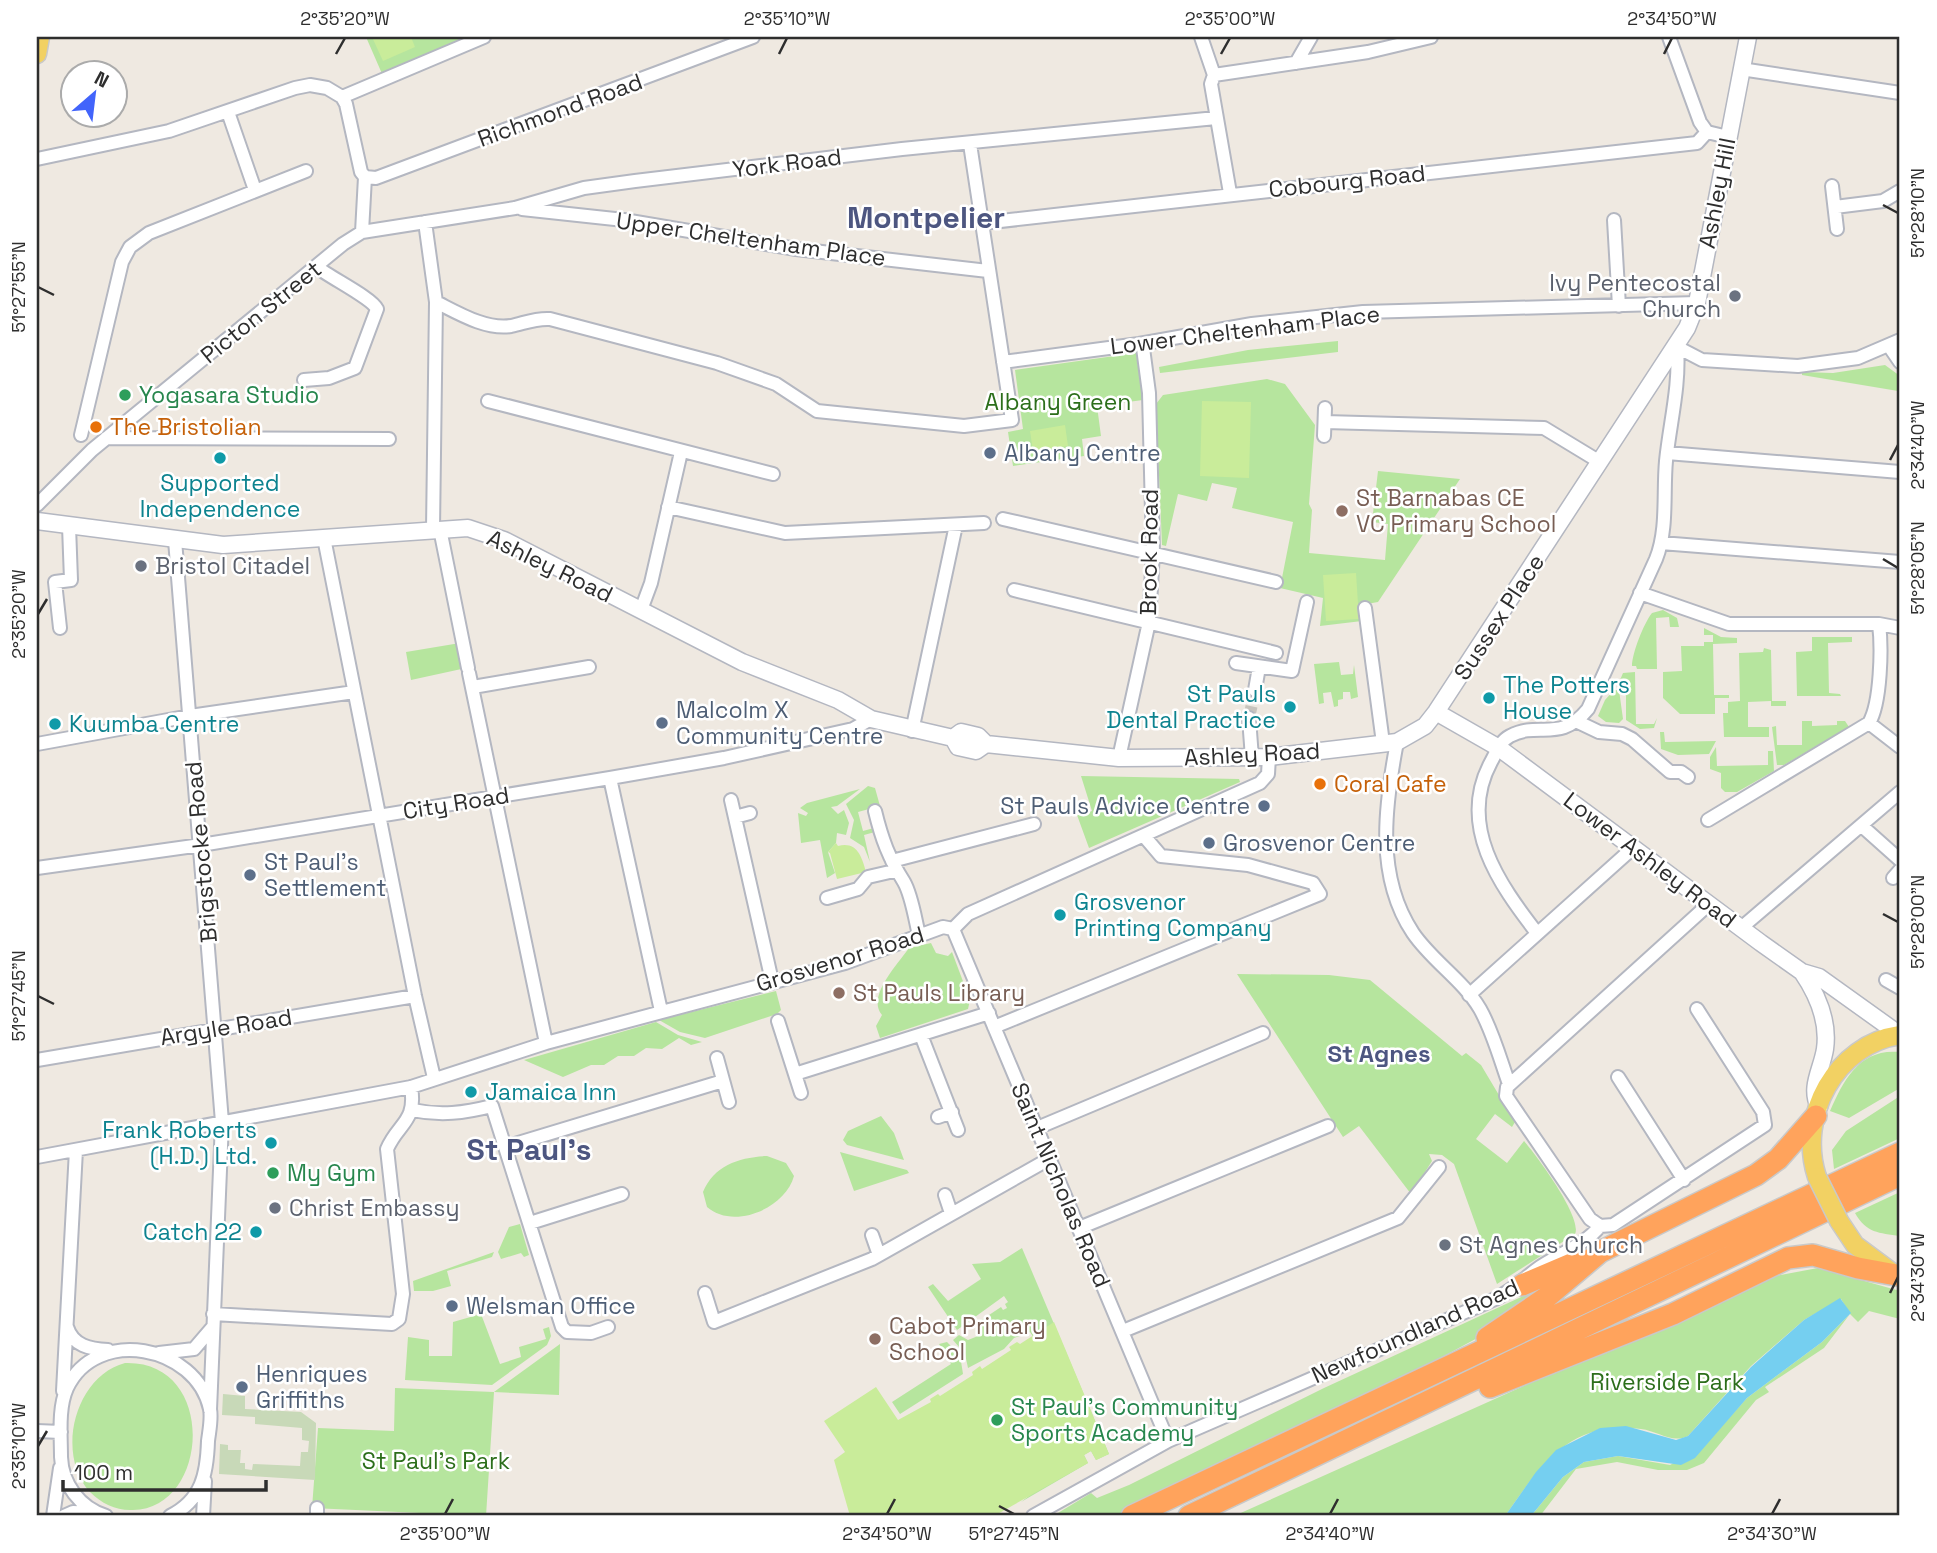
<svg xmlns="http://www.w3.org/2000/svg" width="1937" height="1553" font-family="'Space Grotesk',sans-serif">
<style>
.green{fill:#b6e59e}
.cemetery{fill:#c8d9b8}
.pitch{fill:#c9ec9a}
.water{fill:#75cff0}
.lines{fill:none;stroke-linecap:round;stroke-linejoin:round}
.street-tunnel{stroke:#c8c4bd;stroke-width:12;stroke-dasharray:12 6;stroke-linecap:butt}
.street-casing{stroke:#b4b7c1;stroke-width:16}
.secondary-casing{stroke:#b4b7c1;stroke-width:19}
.primary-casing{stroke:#c9c9c9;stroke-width:21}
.highway-casing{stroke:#c9c9c9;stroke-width:24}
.street{stroke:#fff;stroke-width:12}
.secondary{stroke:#fff;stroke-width:16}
.primary{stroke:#f2d163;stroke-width:18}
.highway{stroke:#ffa35c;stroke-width:21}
.primary-bridge-casing{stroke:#c9c9c9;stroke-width:21;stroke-linecap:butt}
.primary-bridge{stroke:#f2d163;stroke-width:18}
.ticks{fill:none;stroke:#2e2e2e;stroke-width:2.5}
.worship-dot{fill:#6b7280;stroke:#fff;stroke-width:2.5}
.leisure-dot{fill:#2e9e5b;stroke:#fff;stroke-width:2.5}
.food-dot{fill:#e8710a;stroke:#fff;stroke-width:2.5}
.service-dot{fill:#5c6f8a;stroke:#fff;stroke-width:2.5}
.culture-dot{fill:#0f9aa8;stroke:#fff;stroke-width:2.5}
.education-dot{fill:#8d6e63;stroke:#fff;stroke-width:2.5}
.labels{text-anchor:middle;stroke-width:5;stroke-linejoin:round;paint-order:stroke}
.street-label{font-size:23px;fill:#2e2e2e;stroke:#fff}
.worship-label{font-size:23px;fill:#5b616d;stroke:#fff;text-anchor:start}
.leisure-label{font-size:23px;fill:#27864d;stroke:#fff;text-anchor:start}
.park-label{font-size:23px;fill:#2c6e1b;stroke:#fff}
.food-label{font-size:23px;fill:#c56008;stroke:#fff;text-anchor:start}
.service-label{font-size:23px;fill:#4e5e75;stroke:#fff;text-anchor:start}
.culture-label{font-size:23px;fill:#0d838f;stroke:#fff;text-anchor:start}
.education-label{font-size:23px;fill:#785e54;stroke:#fff;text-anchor:start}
.neighbourhood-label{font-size:24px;font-weight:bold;fill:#4d5680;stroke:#fff}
.district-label{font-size:30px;font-weight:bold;fill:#4d5680;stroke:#fff}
.neatline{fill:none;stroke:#2e2e2e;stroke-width:2.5}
.ticks-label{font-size:18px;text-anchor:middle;fill:#2e2e2e}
</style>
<rect width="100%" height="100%" fill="#efe9e1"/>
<path class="green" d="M366 37H473L383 76Z
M1338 341V352L1160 373 1159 367 1248 350Z
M1136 353 1143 400 1097 406 1101 436 1082 439 1084 456 1013 466 1008 432 1023 429 1015 370Z
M1885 365 1900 376 1898 391 1802 375V372L1833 373Z
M1267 379 1285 384 1315 425 1309 504 1312 510 1309 553 1385 560 1388 524 1372 522 1378 471 1460 479 1378 602 1361 605 1362 621 1320 626 1323 598 1280 588 1293 522 1232 508 1237 488 1212 483 1207 501 1178 494 1166 546 1162 545 1156 404 1163 395Z
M1663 610 1677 618 1679 627H1670L1669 617 1656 618 1657 669H1637L1636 666H1632C1632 653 1644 623 1652 613Z
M1704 628 1721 637 1737 638V643L1713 644 1714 695H1729V698H1715V714H1680L1663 698V672L1682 671 1681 646H1704V642H1713V635H1704Z
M1812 637H1852V642L1828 643 1829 693 1840 694 1841 696H1797L1796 652 1812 651Z
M460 643 466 668 411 680 406 652Z
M1764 648 1771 650 1772 701H1786V706H1771V701L1748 702V727H1769V737H1724L1723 713H1728V702L1740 701 1739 653 1763 652Z
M1339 662 1341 675 1353 674 1354 665 1358 697 1351 699 1350 692H1343V699L1338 700V706L1334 707 1331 692 1323 693 1324 703 1319 704 1314 664Z
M1635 672 1636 724H1654L1657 718 1654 728 1640 729 1626 720V696L1620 680 1623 673Z
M1614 690H1619L1623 719 1619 723 1606 722 1598 716 1605 700Z
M1802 721H1812V726L1837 725V721H1845L1849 727 1784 765H1777L1772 727 1776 726 1777 745H1802Z
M1660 732H1664L1665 742 1716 741 1709 754 1678 755 1661 749Z
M1716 747 1717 766 1768 765V751H1773L1774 771 1737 792H1725L1721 788V773L1710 769V757Z
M1081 776 1239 779 1240 782 1089 848 1077 815 1092 811Z
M868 786 875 788 880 806 858 812 863 831 874 828 875 832 864 835 870 862 864 847 850 838 854 820 846 804Z
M860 789 837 806 831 807 838 814 844 810 849 823 846 835 837 833 836 843 828 852 835 873 827 878 820 840 801 843 798 813 806 816 808 813 800 808 807 803Z
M931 943 936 953 948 956 952 952 970 1000 968 1009 880 1038 876 1026 882 1015C866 997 898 964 909 948Z
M1237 974 1329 975 1370 980 1462 1056 1466 1053 1481 1065 1515 1122 1512 1127 1495 1114 1476 1139 1507 1163 1524 1141C1537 1156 1583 1218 1575 1234L1497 1284 1454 1164 1442 1155 1429 1154 1432 1161 1411 1194 1359 1126 1343 1137Z
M776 991 781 1010 777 1014 705 1038 680 1032 659 1020Z
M656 1022 678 1035 702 1042 691 1045 679 1038 662 1049 646 1048 634 1056H618L604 1065H591L563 1077 524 1060Z
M1900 1052V1088L1849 1118 1830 1111C1844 1079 1860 1048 1900 1052Z
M1900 1096V1138L1834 1169 1832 1150 1846 1131Z
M881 1116 894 1133 904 1160 847 1145 843 1140 848 1131Z
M840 1152 907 1170 909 1173 854 1191Z
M767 1156 786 1163 794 1176C785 1209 733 1230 707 1207L703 1192C714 1165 740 1157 767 1156Z
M1900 1192V1236C1879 1233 1866 1233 1855 1213Z
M520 1224 529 1255 524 1257 521 1253 501 1259 498 1252 509 1227Z
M1022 1248 1109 1454 1096 1460 1091 1451 1084 1455 1088 1463 1021 1502 1100 1440 1030 1332 1014 1338 1004 1349 968 1368 965 1354 953 1340 959 1335 968 1340 978 1336 982 1328 980 1321 1001 1307 1003 1310 1007 1308 1005 1304 1008 1302 1004 1296 957 1330 928 1287 933 1284 948 1301 981 1279 972 1264 1000 1262Z
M494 1252 492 1257 447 1271 451 1286 433 1291H414L413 1281Z
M1818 1268 1900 1291V1319L1869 1311 1858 1322 1850 1314 1824 1348 1765 1387 1769 1392 1756 1400 1704 1463 1687 1470H1658L1617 1462 1576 1469 1540 1516H1531L1563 1477 1584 1462 1618 1456 1670 1465 1702 1448 1747 1398 1822 1342 1850 1314 1841 1299 1804 1320 1751 1366 1688 1436C1672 1444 1658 1431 1641 1429 1569 1420 1542 1464 1505 1516H1234L1764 1278Z
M1547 1285 1496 1328 1364 1399 1119 1516H1053L1091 1493 1097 1498 1129 1485 1324 1388Z
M481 1314 500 1364 521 1357 519 1347 546 1339 543 1329 549 1327 551 1336 547 1345 492 1385 405 1380 408 1337 429 1340V1356H452L453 1322Z
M947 1342 960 1355 963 1374 900 1414 892 1402 951 1364 939 1344Z
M560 1344 559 1395 494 1392 486 1516 312 1508 318 1428 394 1431 395 1388 494 1392Z
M125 1363C218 1360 210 1509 133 1510 117 1511 102 1504 90 1492 55 1454 75 1376 125 1363Z"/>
<path class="cemetery" d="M223 1394 245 1396V1409L301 1412 316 1423 315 1480 219 1474 220 1444 228 1445V1450H241L240 1463H245V1469L252 1470 253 1464 300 1466 301 1452H308L309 1441 302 1440V1428L255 1424V1417L222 1415Z"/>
<path class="pitch" d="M372 37H411L415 47 383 61Z
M1202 401 1251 402 1249 478 1200 476Z
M1065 425 1068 446 1033 451 1030 431Z
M1356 573 1359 619 1326 621 1323 575Z
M836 843 838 846C857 841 862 857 866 872L837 879 830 853 828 852Z
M1054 1322 1109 1454 1096 1460 1091 1451 1084 1455 1088 1463 994 1516H850L834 1460 845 1452 824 1421 876 1387 898 1420 931 1402 930 1399 938 1394 940 1396 973 1375 972 1372 980 1366 982 1369 1011 1350 1009 1347 1017 1342 1020 1344Z"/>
<path class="water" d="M1840 1298 1851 1313 1822 1342 1747 1398 1695 1458 1681 1465 1618 1456 1584 1462 1563 1477 1531 1516H1505L1536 1472 1556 1450 1600 1428 1626 1426 1676 1440 1688 1436 1751 1367 1804 1320Z"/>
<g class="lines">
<path class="street-tunnel" d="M1249 718 1255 690"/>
<defs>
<path id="street" d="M1201 37 1214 75 1211 84 1230 193
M1669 37 1700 122 1707 132 1728 137
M1296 63 1311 37
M1741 69 1900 93
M1214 75 1368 52 1431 37
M342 97 484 37
M228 112 255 190
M37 159 169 131 295 88 310 85 327 88 342 97 346 104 361 172 365 177 362 232
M365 177 376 178 753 37
M1832 186 1837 229
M1835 207 1883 201 1900 191
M522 209 624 220 796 249 988 271
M1614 220 1619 306
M425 222 436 302 433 529
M983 223 1697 143 1707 132
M436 302C458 313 486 330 511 326 525 323 535 318 550 319L717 363 776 384 817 411 964 426 1012 420 970 144
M1889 346 1900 362
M1677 347 1702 360 1798 366 1858 358 1900 340
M1003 362 1139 344 1252 324 1363 312 1697 303
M304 380 329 378 355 368 377 309C372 298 329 277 317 267
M488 401 773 474
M1325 422 1544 428 1600 462
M81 435 122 262 130 247 149 233 306 171
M1324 436 1325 408
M106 438 389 439
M1667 453 1900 472
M37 505 92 450 343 244 362 232 515 208 584 188 635 181 902 149 1216 118
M668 507 785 533 984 523
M1003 519 1276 582
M440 529 468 668
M324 538 415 996 434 1078
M175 540 222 1122 210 1410
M1661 543 1900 562
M1014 590 1276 653
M1640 593 1729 624H1879L1900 628
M1365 608 1383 743
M641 610 651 583 681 452
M60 628 55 582 71 580 69 526
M1236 663 1292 671 1307 602
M469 673 546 1043
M473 687 589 667
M1255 690 1259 667
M1249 718 1252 758
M1578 722 1599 732 1622 734 1632 739 1670 772H1681L1688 777
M1869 723 1900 747
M912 731 956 525
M1397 742C1385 805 1375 876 1413 933 1432 961 1463 980 1480 1009 1493 1032 1500 1059 1509 1084
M37 744 190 716 354 692
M1119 758 1149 622 1153 552 1149 393 1143 348 1139 344
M610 778 661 1011
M731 800 772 981
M875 811C882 840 889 858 904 882 912 896 915 919 919 935
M735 817 750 813
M1708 820 1869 723C1881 703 1882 647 1879 624
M1863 827 1900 860
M892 861 1034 824
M37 868 201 845 610 778 724 758 853 729 871 719
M1893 878 1900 870
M827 898 858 889 868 877 894 871
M1741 928 1900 792
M953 929 1168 1441
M953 929 968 914 1260 783 1268 774 1269 757
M1537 933C1499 884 1457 825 1491 762 1496 753 1500 741 1510 736 1540 720 1559 744 1588 709L1656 559C1668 529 1663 493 1666 461 1670 422 1680 386 1677 347
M1886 980 1900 988
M1469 995 1634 847
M778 1021 801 1093
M994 1027 1320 894 1313 883 1248 865 1161 856 1144 836
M921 1035 958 1130
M717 1058 729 1102
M37 1060 415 996
M795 1074 989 1013
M1618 1077 1684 1180
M412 1110C441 1116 464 1113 492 1106L562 1327 567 1332 591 1333 608 1327
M938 1117 952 1112
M1037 1128 1263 1033
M505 1147 723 1081
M37 1157 411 1087 546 1043 845 963 943 927 953 929
M945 1195 951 1213
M530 1223 622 1194
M1600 1226 1590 1219 1506 1096 1507 1087 1709 904
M1600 1226 1613 1225 1765 1125 1763 1112 1697 1009
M1079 1228 1328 1126
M872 1235 879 1255
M705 1293 714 1322 872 1259 1049 1159
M213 1314 392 1324 399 1319 403 1294 387 1149C398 1123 417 1122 411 1087
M67 1327C73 1346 90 1349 108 1350
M1123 1331 1398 1218 1439 1167
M159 1353 194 1349 212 1328
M63 1391 76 1150
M37 1431 61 1432
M53 1516 60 1468
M64 1516 73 1512 94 1513
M106 1516C80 1508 62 1484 61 1457 61 1435 58 1408 67 1388 96 1326 196 1345 210 1409 212 1419 209 1432 208 1441 207 1474 202 1500 170 1516
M203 1516 205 1481
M317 1516V1508
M1033 1516 1168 1441 1495 1299C1515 1289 1523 1279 1540 1267 1559 1254 1585 1245 1600 1226"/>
<path id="secondary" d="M37 521 223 545 468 528 504 540 742 662 838 700 871 719 953 738 961 732 978 736 986 744 1119 758 1269 757 1397 742 1425 726 1436 712 1687 328 1697 303 1748 37
M1436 712 1499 748 1761 943 1802 972 1819 977 1900 1035
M953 738 958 747 976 751 986 744
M1802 972C1817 994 1829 1021 1825 1049 1822 1069 1809 1087 1819 1107"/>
<path id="primary" d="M37 54 40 37
M1817 1177C1797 1116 1836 1044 1900 1035
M1839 1221 1855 1245 1894 1274"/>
<path id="highway" d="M1522 1285 1581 1260
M1487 1338 1547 1297 1600 1252 1756 1175 1778 1159 1816 1116
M1490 1387 1673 1314 1788 1258 1813 1255 1858 1268 1896 1275
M1132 1516 1900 1153
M1189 1516 1900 1175"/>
</defs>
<use href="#street" class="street-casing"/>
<use href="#secondary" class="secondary-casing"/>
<use href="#primary" class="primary-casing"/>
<use href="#highway" class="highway-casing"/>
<use href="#street" class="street"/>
<use href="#secondary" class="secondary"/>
<use href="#primary" class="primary"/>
<use href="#highway" class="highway"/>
<defs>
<path id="primary-bridge" d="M1817 1177 1839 1221"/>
</defs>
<use href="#primary-bridge" class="primary-bridge-casing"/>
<use href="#primary-bridge" class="primary-bridge"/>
</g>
<path class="ticks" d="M336 54 345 38M779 54 787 38M1221 54 1230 38M1664 54 1672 38M1883 205 1898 213M38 287 54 295M1890 460 1898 445M1883 559 1898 568M38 614 47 599M1883 914 1898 922M38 996 54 1004M1890 1293 1898 1277M38 1446 47 1431M999 1506 1014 1514M445 1514 453 1499M887 1514 895 1499M1330 1514 1338 1499M1772 1514 1780 1499"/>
<g class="worship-dot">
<circle cx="1735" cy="296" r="7"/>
<circle cx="141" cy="566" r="7"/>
<circle cx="275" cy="1208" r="7"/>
<circle cx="1445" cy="1245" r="7"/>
</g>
<g class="leisure-dot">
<circle cx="125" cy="395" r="7"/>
<circle cx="273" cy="1173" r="7"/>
<circle cx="997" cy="1420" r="7"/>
</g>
<g class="food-dot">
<circle cx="96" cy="427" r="7"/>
<circle cx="1320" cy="784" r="7"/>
</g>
<g class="service-dot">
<circle cx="990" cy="453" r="7"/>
<circle cx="662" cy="723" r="7"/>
<circle cx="1264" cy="806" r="7"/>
<circle cx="1209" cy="843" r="7"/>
<circle cx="250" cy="875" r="7"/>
<circle cx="452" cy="1306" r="7"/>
<circle cx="242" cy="1387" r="7"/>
</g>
<g class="culture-dot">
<circle cx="220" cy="458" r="7"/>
<circle cx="1489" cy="698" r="7"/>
<circle cx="1290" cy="707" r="7"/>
<circle cx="55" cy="724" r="7"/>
<circle cx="1060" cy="915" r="7"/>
<circle cx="471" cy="1092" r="7"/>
<circle cx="271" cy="1143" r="7"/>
<circle cx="256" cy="1232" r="7"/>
</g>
<g class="education-dot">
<circle cx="1342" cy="511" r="7"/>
<circle cx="839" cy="993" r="7"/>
<circle cx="875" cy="1339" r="7"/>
</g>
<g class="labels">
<g class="street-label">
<text transform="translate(560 110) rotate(-20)" y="8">Richmond Road</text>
<text transform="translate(787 163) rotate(-7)" y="8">York Road</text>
<text transform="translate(1347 181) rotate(-6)" y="8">Cobourg Road</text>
<text transform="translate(1717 193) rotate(-79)" y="8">Ashley Hill</text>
<text transform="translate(751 239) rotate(8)" y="8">Upper Cheltenham Place</text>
<text transform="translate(261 312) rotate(-39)" y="8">Picton Street</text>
<text transform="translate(1245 330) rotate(-7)" y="8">Lower Cheltenham Place</text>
<text transform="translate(1149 552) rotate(-89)" y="8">Brook Road</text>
<text transform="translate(550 566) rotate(26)" y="8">Ashley Road</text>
<text transform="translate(1499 617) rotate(-57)" y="8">Sussex Place</text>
<text transform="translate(1252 754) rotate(-3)" y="8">Ashley Road</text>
<text transform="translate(456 803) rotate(-9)" y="8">City Road</text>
<text transform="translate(201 852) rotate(-95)" y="8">Brigstocke Road</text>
<text transform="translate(1650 860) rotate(37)" y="8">Lower Ashley Road</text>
<text transform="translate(840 959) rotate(-17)" y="8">Grosvenor Road</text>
<text transform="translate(226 1027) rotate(-9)" y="8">Argyle Road</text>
<text transform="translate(1061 1185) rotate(67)" y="8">Saint Nicholas Road</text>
<text transform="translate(1415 1331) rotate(-24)" y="8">Newfoundland Road</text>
</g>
<g class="worship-label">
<text x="1721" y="291" text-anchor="end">Ivy Pentecostal<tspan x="1721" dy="26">Church</tspan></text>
<text x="155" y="574">Bristol Citadel</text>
<text x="289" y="1216">Christ Embassy</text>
<text x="1459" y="1253">St Agnes Church</text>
</g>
<g class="leisure-label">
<text x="139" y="403">Yogasara Studio</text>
<text x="287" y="1181">My Gym</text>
<text x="1011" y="1415">St Paul's Community<tspan x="1011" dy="26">Sports Academy</tspan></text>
</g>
<g class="park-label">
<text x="1058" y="410">Albany Green</text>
<text x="1667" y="1390">Riverside Park</text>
<text x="436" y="1469">St Paul's Park</text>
</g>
<g class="food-label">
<text x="110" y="435">The Bristolian</text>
<text x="1334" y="792">Coral Cafe</text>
</g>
<g class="service-label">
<text x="1004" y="461">Albany Centre</text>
<text x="676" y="718">Malcolm X<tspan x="676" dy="26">Community Centre</tspan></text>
<text x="1250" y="814" text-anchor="end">St Pauls Advice Centre</text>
<text x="1223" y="851">Grosvenor Centre</text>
<text x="264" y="870">St Paul's<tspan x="264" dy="26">Settlement</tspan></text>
<text x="466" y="1314">Welsman Office</text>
<text x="256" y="1382">Henriques<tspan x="256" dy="26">Griffiths</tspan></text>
</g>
<g class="culture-label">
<text x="220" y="491" text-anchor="middle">Supported<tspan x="220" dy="26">Independence</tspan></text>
<text x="1503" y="693">The Potters<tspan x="1503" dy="26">House</tspan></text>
<text x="1276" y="702" text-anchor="end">St Pauls<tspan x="1276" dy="26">Dental Practice</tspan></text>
<text x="69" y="732">Kuumba Centre</text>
<text x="1074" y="910">Grosvenor<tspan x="1074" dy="26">Printing Company</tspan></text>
<text x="485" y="1100">Jamaica Inn</text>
<text x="257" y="1138" text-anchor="end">Frank Roberts<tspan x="257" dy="26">(H.D.) Ltd.</tspan></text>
<text x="242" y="1240" text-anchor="end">Catch 22</text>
</g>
<g class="education-label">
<text x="1356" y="506">St Barnabas CE<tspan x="1356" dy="26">VC Primary School</tspan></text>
<text x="853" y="1001">St Pauls Library</text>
<text x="889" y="1334">Cabot Primary<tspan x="889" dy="26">School</tspan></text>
</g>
<g class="neighbourhood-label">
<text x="1379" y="1062">St Agnes</text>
</g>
<g class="district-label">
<text x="926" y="228">Montpelier</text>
<text x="529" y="1160">St Paul's</text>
</g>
</g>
<rect width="1937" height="1553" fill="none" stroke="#ffffff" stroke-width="77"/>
<g transform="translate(94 94) rotate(28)"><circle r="33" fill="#ffffff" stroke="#ababab" stroke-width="2"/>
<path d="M0-5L12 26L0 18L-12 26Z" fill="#4264fb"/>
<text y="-10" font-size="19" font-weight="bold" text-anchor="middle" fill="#2e2e2e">N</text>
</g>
<path d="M63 1480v10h203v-10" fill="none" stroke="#2e2e2e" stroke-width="3.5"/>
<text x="74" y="1480" font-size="21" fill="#2e2e2e" stroke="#ffffff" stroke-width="5" paint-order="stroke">100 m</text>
<rect x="38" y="38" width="1860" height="1476" class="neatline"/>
<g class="ticks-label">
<text x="345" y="25">2°35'20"W</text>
<text x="787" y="25">2°35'10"W</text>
<text x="1230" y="25">2°35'00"W</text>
<text x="1672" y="25">2°34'50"W</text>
<text transform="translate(1918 213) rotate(-90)" y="6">51°28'10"N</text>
<text transform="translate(19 287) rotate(-90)" y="6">51°27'55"N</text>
<text transform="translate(1918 445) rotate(-90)" y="6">2°34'40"W</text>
<text transform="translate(1918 568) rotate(-90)" y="6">51°28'05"N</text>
<text transform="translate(19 614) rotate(-90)" y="6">2°35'20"W</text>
<text transform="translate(1918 922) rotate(-90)" y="6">51°28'00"N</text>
<text transform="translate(19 996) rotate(-90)" y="6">51°27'45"N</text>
<text transform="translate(1918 1277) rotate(-90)" y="6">2°34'30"W</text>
<text transform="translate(19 1446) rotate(-90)" y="6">2°35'10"W</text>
<text x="445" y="1540">2°35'00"W</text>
<text x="887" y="1540">2°34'50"W</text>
<text x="1014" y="1540">51°27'45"N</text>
<text x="1330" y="1540">2°34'40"W</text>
<text x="1772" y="1540">2°34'30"W</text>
</g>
</svg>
